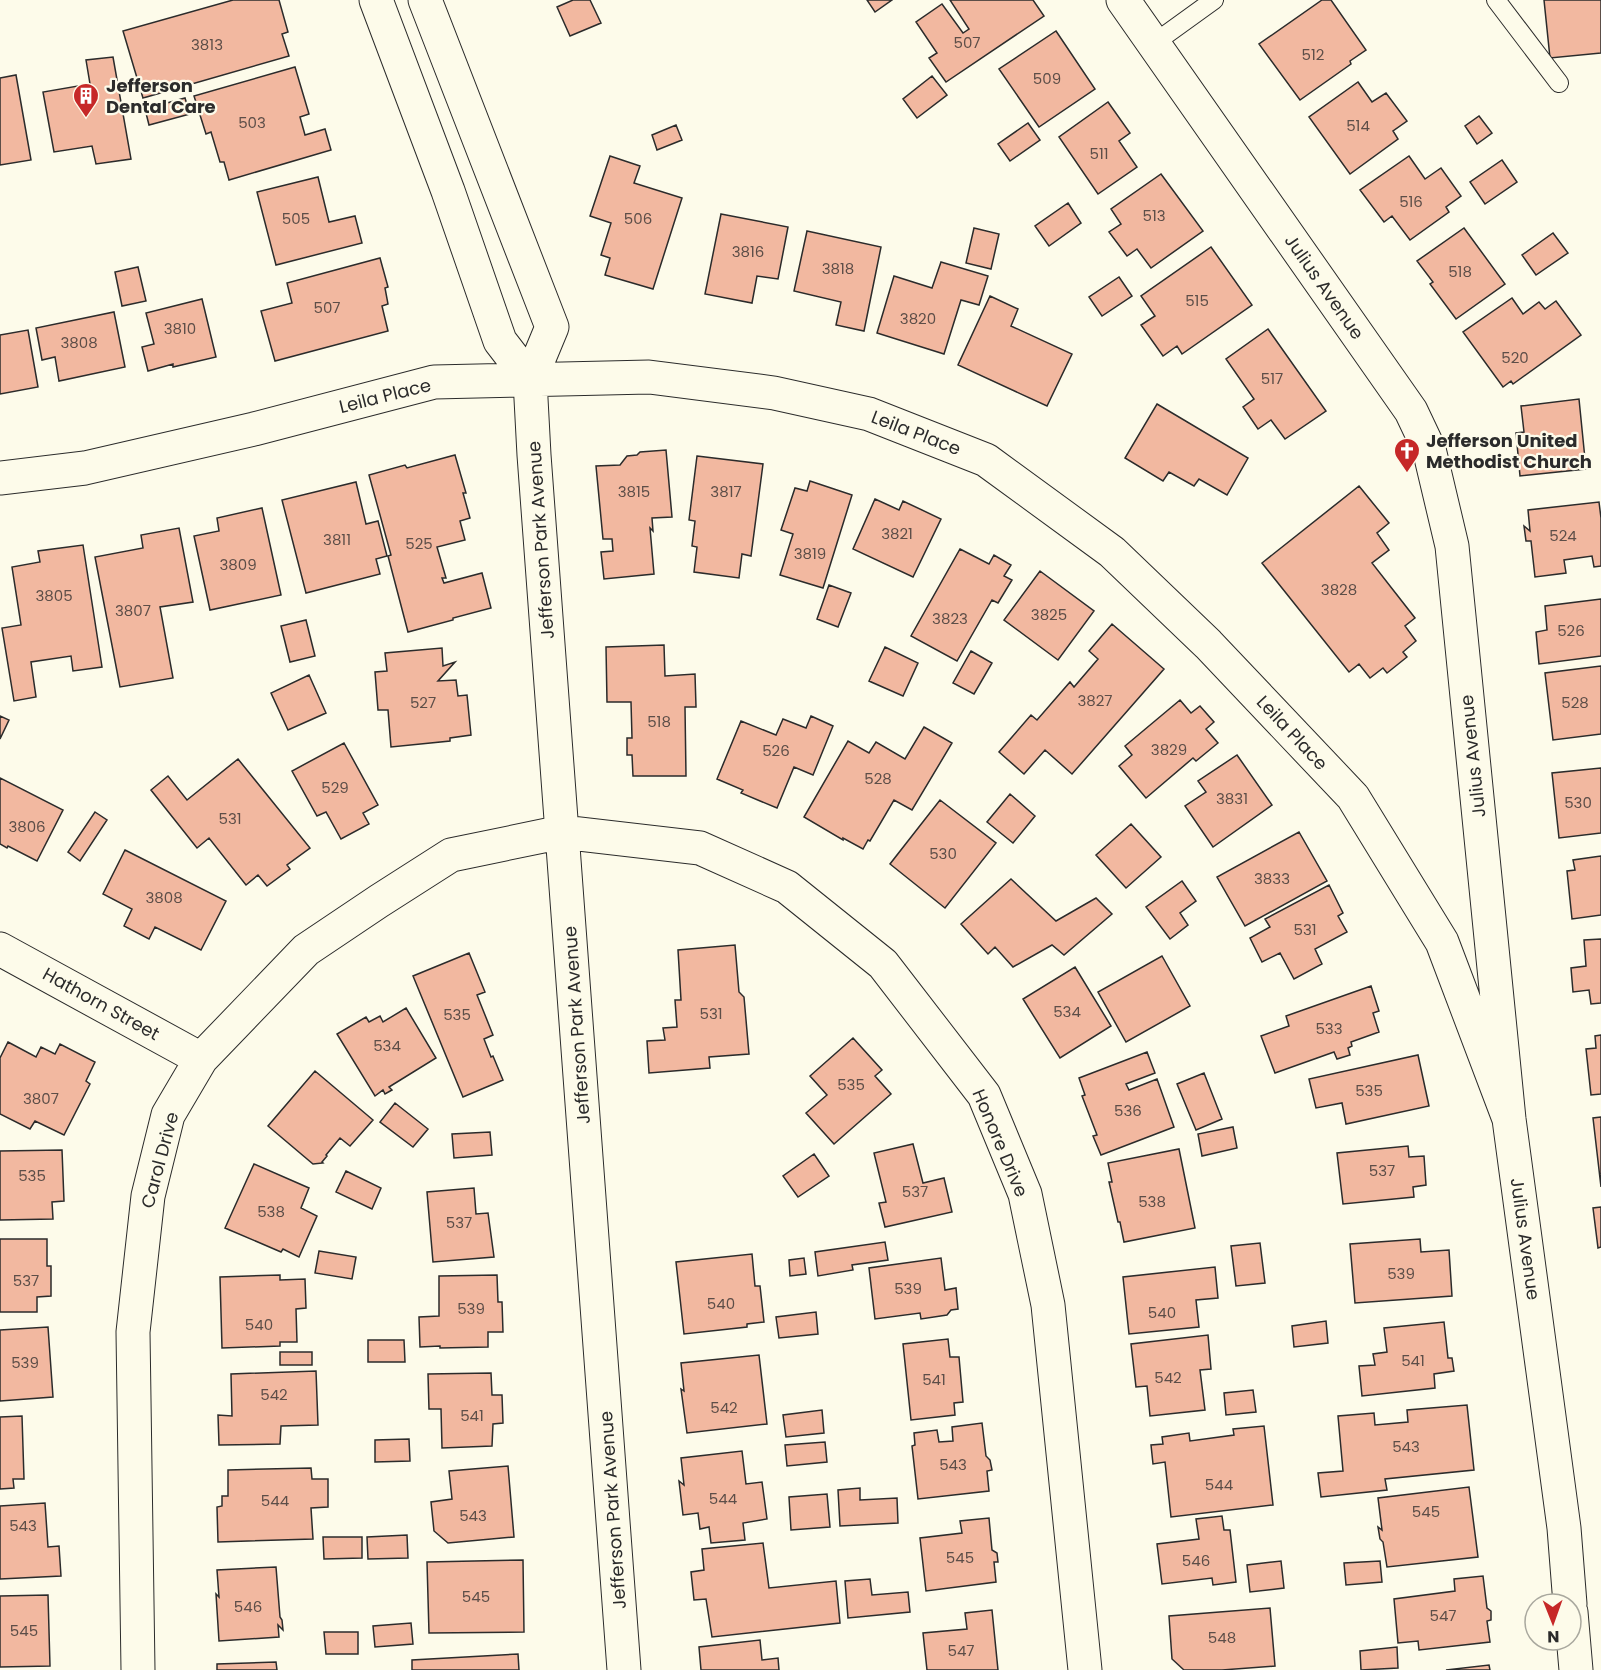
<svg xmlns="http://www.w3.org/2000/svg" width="1601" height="1670" font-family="Poppins,sans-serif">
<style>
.building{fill:#f2b8a0;stroke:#2b2b2b;stroke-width:1.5}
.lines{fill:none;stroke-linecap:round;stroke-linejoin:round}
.service-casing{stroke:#2b2b2b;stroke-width:20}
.minor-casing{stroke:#2b2b2b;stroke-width:35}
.service{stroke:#fdfbea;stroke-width:18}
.minor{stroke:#fdfbea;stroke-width:33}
.labels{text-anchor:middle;stroke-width:4.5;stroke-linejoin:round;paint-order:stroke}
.number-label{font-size:15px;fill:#5d4e48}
.poi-label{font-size:18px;font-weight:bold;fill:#2b2b2b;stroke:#fdfbea;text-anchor:start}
.street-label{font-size:18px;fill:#2b2b2b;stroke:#fdfbea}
</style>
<rect width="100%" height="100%" fill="#fdfbea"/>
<path class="building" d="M233 0H279L288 32 282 34 289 56 143 98 123 31Z
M573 0H590L601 23 570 36 557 7Z
M867 0H892L875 12Z
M950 0H1033L1044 16 946 82 929 58 937 53 916 22 942 4 963 33 969 29Z
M1322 0H1331L1366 50 1350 61 1351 64 1300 100 1259 44Z
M1544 0H1601V53L1550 58Z
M1056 31 1095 89 1039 127 999 69Z
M113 57 131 159 96 164 92 146 54 152 43 92 90 84 86 60Z
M295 67 309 114 300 117 305 135 325 129 331 150 229 180 224 162H220L211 132 206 134 194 96Z
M16 75 31 160 0 165V78Z
M932 76 947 95 917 118 903 99Z
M1358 82 1372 102 1386 93 1407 121 1393 131 1398 139 1350 174 1309 117Z
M185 98 190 114 149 125 145 109Z
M1108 102 1130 133 1119 141 1137 167 1098 194 1059 137Z
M1479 116 1492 133 1477 144 1465 126Z
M1028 123 1040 140 1010 161 998 144Z
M676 125 682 140 657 150 652 135Z
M610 156 640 166 634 183 682 198 653 289 605 275 610 258 601 255 611 223 590 216Z
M1409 156 1425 179 1441 168 1461 196 1446 207 1449 212 1410 240 1392 216 1384 222 1360 190Z
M1502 160 1517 182 1485 204 1470 182Z
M1161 174 1203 231 1151 268 1137 249 1127 256 1109 232 1121 224 1111 209Z
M318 177 329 222 355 216 362 243 276 265 257 192Z
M1068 203 1081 223 1049 246 1035 226Z
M721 214 788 227 778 279 757 276 752 303 705 294Z
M974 228 999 234 991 269 966 263Z
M1464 228 1505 284 1456 319 1430 284 1433 282 1417 261Z
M807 231 881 247 864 331 836 325 841 302 794 291Z
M1553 233 1568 253 1536 275 1522 255Z
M1211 247 1252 305 1182 354 1177 346 1163 356 1141 325 1155 316 1141 296Z
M380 258 388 287 385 288 388 304 382 306 388 331 275 361 261 311 292 303 287 283Z
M941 262 988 276 979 305 961 300 944 354 877 333 894 276 932 288Z
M138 267 146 301 122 306 115 272Z
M1119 277 1132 296 1102 316 1089 297Z
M990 296 1018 309 1011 326 1072 354 1047 406 958 365Z
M1512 298 1523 314 1539 302 1545 309 1556 301 1581 335 1513 384 1511 381 1503 387 1463 332Z
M202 299 216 357 173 367V364L148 371 142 347 154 344 146 313Z
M114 312 125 367 59 381 55 357 42 360 36 328Z
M1268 329 1326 411 1285 439 1271 420 1258 429 1243 407 1254 399 1226 359Z
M28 330 38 387 0 394V335Z
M1579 399 1586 469 1520 476 1516 433 1524 432 1521 406Z
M1157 404 1248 458 1227 495 1199 479 1194 486 1169 472 1163 481 1125 458Z
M666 450 672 517 652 518 653 531 650 528 654 574 604 579 601 552 613 551 612 539H603L596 466 620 465 627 456 637 455 640 452Z
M455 455 466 493H463L470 518 460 521 465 540 437 547 446 578H442L444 583 482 573 491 608 453 618V620L408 632 388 556 391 555 369 475 405 465 407 468Z
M697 456 763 464 751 556 742 554 739 578 694 572 697 547 692 546 695 521 689 520Z
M810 481 852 495 823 588 780 575 793 534 781 530 795 488 807 491Z
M356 482 366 524 378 521 387 556 376 559 380 574 306 593 282 500Z
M1359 486 1389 523 1377 533 1389 550 1372 563 1415 618 1405 626 1416 641 1403 652 1407 657 1387 673 1383 668 1370 678 1359 664 1349 672 1262 563Z
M875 499 899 510 903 501 941 519 913 577 853 549Z
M1599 502 1601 518V566L1594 567 1592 556 1564 560 1566 573 1535 577 1531 541H1526L1524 526 1530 531 1528 510Z
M262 508 281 595 210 610 194 536 219 531 217 518Z
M179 528 193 602 160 607 173 678 120 687 95 557 143 548 141 535Z
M83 545 102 667 73 671 71 656 31 662 36 697 14 701 2 628 21 625 12 567 40 562 38 551Z
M960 549 989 564 994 555 1011 565 1004 576 1012 580 998 603 992 600 957 661 911 636Z
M1040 571 1094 611 1058 660 1004 620Z
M829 585 851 593 838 627 817 619Z
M1601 599V656L1539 664 1536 632 1547 630 1545 606Z
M306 620 315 656 290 662 281 626Z
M1112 624 1164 669 1072 774 1045 750 1024 774 999 752 1031 715 1037 720 1070 682 1074 687 1098 659 1089 651Z
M664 645 665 676 695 674 696 707H685L686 776H633L632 755H627V738H632L631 702H607L606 647Z
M885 647 918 663 903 696 869 681Z
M442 648 443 666 455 662 438 681 456 680 458 696 467 695 471 735 450 738V741L391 747 388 710H378L375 672 387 671 385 653Z
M971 651 992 663 974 694 953 683Z
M1601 666V734L1553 740 1545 673Z
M309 675 326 713 288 730 271 693Z
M1180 700 1191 713 1200 706 1214 722 1206 729 1218 743 1196 761 1193 758 1146 798 1119 766 1132 755 1125 746Z
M0 716 9 720 0 739Z
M811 716 833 726 813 775 794 767 777 808 741 793 743 790 717 779 741 721 776 735 783 719 806 728Z
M924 727 952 743 912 810 894 800 870 841 868 840 863 849 843 838V840L804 817 848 741 869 753 876 742 905 759Z
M344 743 378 805 363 813 369 824 341 839 326 812 317 816 292 771Z
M1237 755 1272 805 1213 847 1185 806 1206 792 1198 781Z
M238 759 310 848 287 865 290 869 267 886 258 875 246 885 209 838 197 848 151 790 168 776 187 800Z
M1601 768V833L1559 838 1552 773Z
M0 778 63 810 37 861 8 846 7 848 0 844Z
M1010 794 1035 816 1013 843 987 822Z
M940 800 996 843 945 908 890 864Z
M95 812 107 820 80 861 68 852Z
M1131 824 1161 857 1126 888 1096 855Z
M1299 832 1327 881 1245 926 1217 877Z
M125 850 226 901 201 950 155 927 149 939 124 926 132 909 103 894Z
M1601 856V915L1572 919 1567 871 1575 870 1573 860Z
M1011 879 1056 921 1096 898 1112 914 1064 955 1052 945 1013 967 995 947 988 954 961 924Z
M1182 881 1196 901 1180 913 1188 925 1170 939 1146 907Z
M1329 885 1343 913 1338 916 1347 932 1315 949 1322 964 1294 979 1280 953 1262 962 1250 938 1270 927 1265 919Z
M1601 939V1003L1591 1004 1589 990 1573 992 1571 968 1586 966 1584 940Z
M735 945 739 992 744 997 749 1054 709 1057 710 1068 649 1073 647 1041 665 1040 663 1028 677 1027 675 1000H681L678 950Z
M469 953 485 992 477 995 493 1035 484 1039 491 1057 493 1056 503 1080 463 1097 413 976Z
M1162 956 1190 1006 1126 1042 1098 992Z
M1075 967 1111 1026 1060 1058 1023 999Z
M1371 986 1379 1011 1373 1013 1379 1032 1351 1042 1352 1046 1348 1048 1350 1055 1337 1059 1334 1052 1275 1073 1261 1036 1289 1026 1286 1016Z
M406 1008 436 1058 389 1087 392 1090 385 1094 383 1090 375 1096 337 1034 366 1017 369 1022 380 1016 383 1022Z
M1601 1035V1094L1591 1095 1586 1049 1596 1048 1595 1036Z
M853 1038 882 1070 875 1076 891 1094 834 1144 806 1113 827 1095 810 1076Z
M8 1042 36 1057 41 1047 55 1054 60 1044 95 1062 86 1081 90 1084 64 1135 35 1121 30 1129 0 1114V1058Z
M1147 1052 1155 1073 1126 1084 1129 1090 1157 1079 1174 1127 1101 1155 1093 1136 1097 1135 1082 1096 1085 1095 1079 1078Z
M1418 1055 1429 1106 1346 1124 1342 1103 1316 1108 1309 1079Z
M315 1071 373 1120 350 1146 340 1138 326 1155 327 1156 322 1162 323 1163 313 1164 268 1126Z
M1204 1073 1222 1119 1196 1130 1177 1084Z
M395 1103 428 1129 413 1147 380 1122Z
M1601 1117V1187L1593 1118Z
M1233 1127 1237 1148 1202 1156 1198 1134Z
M490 1132 492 1155 454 1158 452 1134Z
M913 1144 923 1183 944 1178 952 1212 885 1227 879 1203 886 1202 874 1153Z
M1408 1146 1409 1157 1424 1156 1426 1185 1413 1187 1414 1197 1343 1204 1337 1153Z
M1179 1149 1195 1228 1124 1242 1120 1222H1118L1109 1182H1112L1108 1163Z
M62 1150 64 1201 52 1202 53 1219 0 1220V1151Z
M814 1154 829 1176 798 1197 783 1176Z
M254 1164 309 1188 301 1208 317 1216 299 1257 283 1249 281 1252 225 1228Z
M346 1171 381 1188 372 1209 336 1192Z
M474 1188 476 1214 488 1213 494 1257 433 1262 427 1192Z
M1601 1207V1247L1598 1248 1593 1208Z
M0 1239H47V1266H51V1296L37 1297V1312H0Z
M1420 1239 1421 1252 1449 1250 1452 1296 1355 1303 1350 1244Z
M885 1242 888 1260 852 1265 853 1270 818 1276 815 1252Z
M1260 1243 1265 1283 1236 1286 1231 1246Z
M319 1251 356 1257 352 1279 315 1273Z
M752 1254 755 1286H760L764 1322 747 1324V1327L684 1334 676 1262Z
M804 1258 806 1274 790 1276 789 1260Z
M941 1258 945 1290 956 1288 958 1309 951 1310 947 1315 921 1319 920 1313 875 1319 869 1268Z
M1215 1267 1218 1298 1196 1300 1199 1327 1129 1334 1123 1277Z
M280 1275V1280L305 1279 306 1308 296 1309 297 1342H280V1346L222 1348 220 1277Z
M497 1275 498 1302H502L503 1332H488V1347L440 1348V1346L420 1347 419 1317 439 1316V1276Z
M816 1312 818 1334 779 1338 776 1317Z
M1326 1321 1328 1343 1294 1347 1292 1326Z
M1444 1322 1448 1358H1452L1454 1371 1434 1374 1435 1388 1362 1396 1359 1366 1375 1365 1373 1354 1387 1352 1384 1328Z
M48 1327 53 1397 0 1401V1330Z
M1208 1335 1211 1369 1200 1370 1205 1410 1150 1416 1147 1386 1136 1387 1131 1344Z
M948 1339 950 1357H959L963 1402 954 1403 955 1415 911 1420 903 1344Z
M368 1340H404L405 1362H368Z
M280 1352H312V1365H280Z
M759 1355 767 1424 687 1433 681 1389 684 1391 681 1363Z
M316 1371 318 1425 281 1426 280 1444 219 1445 218 1415 232 1416 231 1374Z
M491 1373 492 1395H502L503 1423 493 1424 492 1446 442 1448 441 1409H429L428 1374Z
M1253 1390 1256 1412 1226 1415 1224 1393Z
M1467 1405 1474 1470 1385 1479 1387 1490 1321 1497 1318 1473 1343 1471 1338 1416 1374 1413 1375 1425 1408 1422 1407 1410Z
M822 1410 824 1433 786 1437 783 1415Z
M22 1416 24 1479H13L14 1488 0 1489V1417Z
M982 1423 986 1456 990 1460 992 1470 987 1471 989 1491 918 1499 912 1446 915 1445 914 1433 937 1430 939 1442 953 1441 952 1427Z
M1264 1426 1273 1505 1171 1517 1165 1462 1153 1464 1151 1445 1163 1444 1162 1437 1189 1433 1190 1441 1234 1435 1233 1429Z
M409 1439 410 1461 375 1462V1440Z
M825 1442 827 1462 787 1466 785 1445Z
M742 1451 746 1484 762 1482 767 1519 743 1523 745 1540 711 1543 709 1527 700 1529 698 1513 683 1515 679 1481 684 1485 681 1458Z
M508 1466 514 1537 448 1543 434 1531 431 1502 452 1499 449 1471Z
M311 1468 312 1479H328V1507L311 1508 313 1539 218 1542 217 1507 222 1506V1496H228V1470Z
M1469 1487 1478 1557 1387 1567 1383 1542 1380 1539 1378 1527 1382 1530 1378 1498Z
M860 1488V1500L897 1498 898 1523 840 1526 838 1490Z
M827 1494 830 1527 791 1530 789 1497Z
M45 1503 48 1547 59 1546 61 1576 0 1579V1506Z
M1222 1516 1224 1530H1230L1236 1582 1213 1585 1212 1578 1162 1584 1157 1544 1199 1539 1196 1519Z
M989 1518 992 1550 997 1553 998 1562H994L996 1582 926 1591 920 1538 962 1533 960 1521Z
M407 1535 408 1558 368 1559 367 1537Z
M323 1537H362V1558L324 1559Z
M763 1543 769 1588 836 1581 840 1623 712 1637 706 1599 694 1600 691 1572 704 1570 702 1549Z
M523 1560 524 1632 429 1633 427 1562Z
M1281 1561 1284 1588 1250 1592 1247 1565Z
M1380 1561 1382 1582 1346 1585 1344 1563Z
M276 1567 280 1617 282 1620 283 1630 278 1625 279 1637 219 1641 216 1594 219 1597 217 1570Z
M1483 1576 1487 1608 1491 1611V1620L1487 1621 1490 1642 1419 1650 1418 1641 1398 1643 1394 1599 1455 1591 1454 1579Z
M870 1579 872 1595 908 1592 910 1612 848 1618 845 1581Z
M48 1595 50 1666 0 1667V1596Z
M1270 1608 1275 1666 1222 1670H1184L1172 1659 1169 1616Z
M992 1610 998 1670H927L923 1633 967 1629 965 1613Z
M411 1623 413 1644 375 1647 373 1626Z
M324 1632H358V1654H326Z
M760 1640 762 1660 778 1658 779 1670H701L699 1647Z
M1397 1647 1398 1668 1361 1670 1360 1651Z
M518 1654 519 1670H412V1660Z
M276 1662 277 1670H217V1664Z
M1489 1665 1490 1670H1446Z"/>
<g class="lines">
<defs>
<path id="service" d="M1496 0 1559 83
M1153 44 1214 0"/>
<path id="minor" d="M376 0 448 191 500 341 530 380
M425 0 552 327 530 380 534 455 624 1670
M1123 0 1411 411 1429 449 1452 546 1509 1119 1564 1528 1570 1604
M0 478 85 468 254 429 434 382 649 377 774 393 869 414 986 460 1112 552 1208 644 1353 797 1442 942 1509 1119
M0 949 201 1059
M1571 1612 1576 1670
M138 1670 133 1332 148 1196 168 1115 201 1059 306 950 379 901 451 855 562 832 700 848 787 887 883 964 984 1095 1025 1194 1048 1305 1085 1670"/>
</defs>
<use href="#service" class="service-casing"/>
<use href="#minor" class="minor-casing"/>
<use href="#service" class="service"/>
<use href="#minor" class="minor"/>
</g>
<defs>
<symbol id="building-pin" viewBox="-11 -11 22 30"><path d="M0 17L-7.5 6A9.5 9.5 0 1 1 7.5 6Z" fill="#c62828" stroke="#fdfbea"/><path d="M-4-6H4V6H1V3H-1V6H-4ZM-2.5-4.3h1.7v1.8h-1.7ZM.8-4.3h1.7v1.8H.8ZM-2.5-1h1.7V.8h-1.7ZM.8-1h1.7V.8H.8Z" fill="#fff"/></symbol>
<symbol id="church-pin" viewBox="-11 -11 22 30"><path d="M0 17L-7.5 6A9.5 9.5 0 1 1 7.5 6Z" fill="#c62828" stroke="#fdfbea"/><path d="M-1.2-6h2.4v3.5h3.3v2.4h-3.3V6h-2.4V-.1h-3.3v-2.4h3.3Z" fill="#fff"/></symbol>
</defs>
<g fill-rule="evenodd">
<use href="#building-pin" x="71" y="81" width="30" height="40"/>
<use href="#church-pin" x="1392" y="436" width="30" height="40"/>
</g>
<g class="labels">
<g class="number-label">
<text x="967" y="48">507</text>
<text x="207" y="50">3813</text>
<text x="1313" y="60">512</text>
<text x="1047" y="84">509</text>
<text x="252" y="128">503</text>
<text x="1358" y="131">514</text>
<text x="1099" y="159">511</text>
<text x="1411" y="207">516</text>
<text x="1154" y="221">513</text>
<text x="296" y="224">505</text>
<text x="638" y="224">506</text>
<text x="748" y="257">3816</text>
<text x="838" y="274">3818</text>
<text x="1460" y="277">518</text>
<text x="1197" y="306">515</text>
<text x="327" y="313">507</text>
<text x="918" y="324">3820</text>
<text x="180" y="334">3810</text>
<text x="79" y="348">3808</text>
<text x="1515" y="363">520</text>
<text x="1272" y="384">517</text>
<text x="634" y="497">3815</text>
<text x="726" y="497">3817</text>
<text x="897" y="539">3821</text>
<text x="1563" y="541">524</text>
<text x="337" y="545">3811</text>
<text x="419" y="549">525</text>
<text x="810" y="559">3819</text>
<text x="238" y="570">3809</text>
<text x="1339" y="595">3828</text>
<text x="54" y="601">3805</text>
<text x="133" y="616">3807</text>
<text x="1049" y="620">3825</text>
<text x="950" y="624">3823</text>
<text x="1571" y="636">526</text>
<text x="1095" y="706">3827</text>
<text x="423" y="708">527</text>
<text x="1575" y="708">528</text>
<text x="659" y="727">518</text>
<text x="1169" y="755">3829</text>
<text x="776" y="756">526</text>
<text x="878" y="784">528</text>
<text x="335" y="793">529</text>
<text x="1232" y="804">3831</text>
<text x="1578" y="808">530</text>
<text x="230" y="824">531</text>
<text x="27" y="832">3806</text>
<text x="943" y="859">530</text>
<text x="1272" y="884">3833</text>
<text x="164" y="903">3808</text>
<text x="1305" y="935">531</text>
<text x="1067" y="1017">534</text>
<text x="711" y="1019">531</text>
<text x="457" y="1020">535</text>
<text x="1329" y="1034">533</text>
<text x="387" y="1051">534</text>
<text x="851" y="1090">535</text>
<text x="1369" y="1096">535</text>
<text x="41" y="1104">3807</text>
<text x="1128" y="1116">536</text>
<text x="1382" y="1176">537</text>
<text x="32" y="1181">535</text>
<text x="915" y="1197">537</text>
<text x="1152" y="1207">538</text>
<text x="271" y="1217">538</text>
<text x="459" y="1228">537</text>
<text x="1401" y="1279">539</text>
<text x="26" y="1286">537</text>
<text x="908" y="1294">539</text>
<text x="721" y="1309">540</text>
<text x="471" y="1314">539</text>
<text x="1162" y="1318">540</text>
<text x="259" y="1330">540</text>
<text x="1413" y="1366">541</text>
<text x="25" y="1368">539</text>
<text x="1168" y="1383">542</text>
<text x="934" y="1385">541</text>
<text x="274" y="1400">542</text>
<text x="724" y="1413">542</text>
<text x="472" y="1421">541</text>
<text x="1406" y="1452">543</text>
<text x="953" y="1470">543</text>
<text x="1219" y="1490">544</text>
<text x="723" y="1504">544</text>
<text x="275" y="1506">544</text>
<text x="1426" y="1517">545</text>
<text x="473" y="1521">543</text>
<text x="23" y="1531">543</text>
<text x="960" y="1563">545</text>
<text x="1196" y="1566">546</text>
<text x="476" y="1602">545</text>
<text x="248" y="1612">546</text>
<text x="1443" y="1621">547</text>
<text x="24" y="1636">545</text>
<text x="1222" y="1643">548</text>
<text x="961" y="1656">547</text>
</g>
<g class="poi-label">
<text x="106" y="92">Jefferson<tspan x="106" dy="21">Dental Care</tspan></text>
<text x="1426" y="447">Jefferson United<tspan x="1426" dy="21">Methodist Church</tspan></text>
</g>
<g class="street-label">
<text transform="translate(1324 287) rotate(55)" y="6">Julius Avenue</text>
<text transform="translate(385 396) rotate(-14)" y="6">Leila Place</text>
<text transform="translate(916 433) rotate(21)" y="6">Leila Place</text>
<text transform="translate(541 540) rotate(-94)" y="6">Jefferson Park Avenue</text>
<text transform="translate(1292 733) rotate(47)" y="6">Leila Place</text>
<text transform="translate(1473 756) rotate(-96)" y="6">Julius Avenue</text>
<text transform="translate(101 1004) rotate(29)" y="6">Hathorn Street</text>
<text transform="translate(577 1025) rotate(-94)" y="6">Jefferson Park Avenue</text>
<text transform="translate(1000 1143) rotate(67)" y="6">Honore Drive</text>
<text transform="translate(160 1160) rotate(-75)" y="6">Carol Drive</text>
<text transform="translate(1525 1239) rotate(82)" y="6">Julius Avenue</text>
<text transform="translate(613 1510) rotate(-94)" y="6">Jefferson Park Avenue</text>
</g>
</g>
<g transform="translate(1553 1622) rotate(179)"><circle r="28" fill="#fdfbea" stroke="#a9a89e" stroke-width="1.5"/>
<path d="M0-4.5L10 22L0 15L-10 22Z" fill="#c62828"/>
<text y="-9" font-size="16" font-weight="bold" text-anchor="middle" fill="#2b2b2b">N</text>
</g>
</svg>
